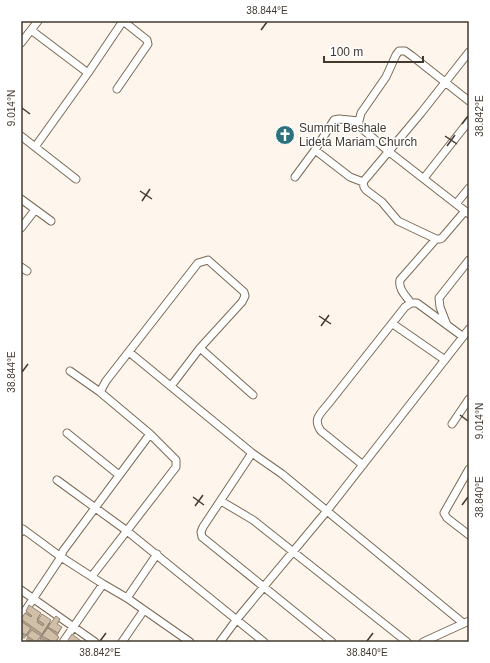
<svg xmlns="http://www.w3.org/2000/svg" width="490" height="663" font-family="Helvetica,sans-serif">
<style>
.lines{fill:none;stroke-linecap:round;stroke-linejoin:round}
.minor-casing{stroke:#7a6954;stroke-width:9}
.minor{stroke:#fff;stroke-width:7}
.wall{fill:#b5a490}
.shaded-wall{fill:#938676}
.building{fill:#d2bfa8;stroke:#938676}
.ticks{fill:none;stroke:#423a31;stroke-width:1.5}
.labels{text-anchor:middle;stroke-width:3;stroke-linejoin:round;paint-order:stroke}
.poi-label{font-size:12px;fill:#423a31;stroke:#fff;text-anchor:start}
.neatline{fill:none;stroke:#423a31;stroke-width:1.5}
.ticks-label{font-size:10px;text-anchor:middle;fill:#423a31}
</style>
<rect width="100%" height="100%" fill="#fef6ed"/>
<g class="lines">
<defs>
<path id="minor" d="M31 30 88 73
M21 43 38 21
M117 89 148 44 147 40 123 21
M469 101 412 56 405 51H399L396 55 386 77 361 113 359 121V126L388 151 469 214
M21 136 76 179
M35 147 88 73 123 21
M315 150 350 177 363 182
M295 177 315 150 334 120 339 119 359 121
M424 178 469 121
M21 199 51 221
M456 204 469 188
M465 211 442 238 440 239H436L398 221 382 202 366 190 364 187 363 182 421 113 469 52
M21 228 35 210
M21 267 27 271
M411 303C406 296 398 289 400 280L436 239
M393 324 445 360
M447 325 440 307 439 298 469 260
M200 348 253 395
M129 352 252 453 282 474 463 623
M70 371 100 392
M452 424 469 399
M67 433 119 475
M252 453 203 527 201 532 202 537 332 642
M363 465 321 431C312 419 321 413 329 403L405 307 411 303H417L462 336
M469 469 444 513 447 518 469 535
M57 480 127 531 264 642
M221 501 253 520 407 642
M21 532 23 529 61 557 103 584 127 598 190 642
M92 576 176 467V460L150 434 100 392 106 381 198 263 208 260 244 292 245 296 242 302 200 348 171 386
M21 590 95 642
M127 598 157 554
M21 617 61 557 63 551 150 434
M63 642 103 584
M122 642 144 610
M220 642 237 619 326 512 469 329
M423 642 469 621"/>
</defs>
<use href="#minor" class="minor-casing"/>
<use href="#minor" class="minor"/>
</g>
<path class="wall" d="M26 611 41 613 39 618 37 622 38 620 50 624 60 619 58 624 60 631 57 636 59 637 57 642H39L41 637 40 639V638L38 642H28L26 640 27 636 31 632 30 631 24 639 21 637V619L25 614Z"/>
<path class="shaded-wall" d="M51 620 50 624 40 639 42 634Z
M62 627 60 631 56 638 58 633Z
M31 628 29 633 24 639 26 635Z"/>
<path class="building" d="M29 605 41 613 37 619 38 620 37 622 43 626 44 624 38 620 42 614 51 620 42 634 21 619 25 613 31 617 32 616 26 611Z
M56 616 60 619 57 624 62 627 58 633 48 627Z
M22 622 31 628 26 635 21 632V624Z
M48 628 59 637 55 642H53L42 636Z
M32 630 41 636 36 642 27 636Z
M72 634 81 641 80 642H70L68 640Z
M41 638 46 642H39Z"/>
<path class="ticks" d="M261 30 267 22M22 108 30 114M462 124 468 116M445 136 457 144M447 146 455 135M140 191 152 199M142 201 150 189M319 316 331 324M321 326 329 315M22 372 28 364M460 415 468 421M193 497 204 505M462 505 468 497M195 506 203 495M100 641 106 633M367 641 373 633"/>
<defs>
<symbol id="church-disc" viewBox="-11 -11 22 22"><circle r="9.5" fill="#2b727e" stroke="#fff"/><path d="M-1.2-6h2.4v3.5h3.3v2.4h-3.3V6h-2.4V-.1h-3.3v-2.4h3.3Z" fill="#fff"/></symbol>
</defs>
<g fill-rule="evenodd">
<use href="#church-disc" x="274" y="124" width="22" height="22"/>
</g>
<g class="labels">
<g class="poi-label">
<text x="299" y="132">Summit Beshale<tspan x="299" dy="14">Lideta Mariam Church</tspan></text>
</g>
</g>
<rect width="490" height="663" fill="none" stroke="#ffffff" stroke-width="44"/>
<path d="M324 56v6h99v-6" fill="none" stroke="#423a31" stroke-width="2"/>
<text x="330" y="56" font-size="12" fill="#423a31" stroke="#ffffff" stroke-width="3" paint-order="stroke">100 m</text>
<rect x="22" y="22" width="446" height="619" class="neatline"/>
<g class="ticks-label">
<text x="267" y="14">38.844°E</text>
<text transform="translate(11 108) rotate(-90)" y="4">9.014°N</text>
<text transform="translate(479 116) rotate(-90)" y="4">38.842°E</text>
<text transform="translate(11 372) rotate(-90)" y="4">38.844°E</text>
<text transform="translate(479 421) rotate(-90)" y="4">9.014°N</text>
<text transform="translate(479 497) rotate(-90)" y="4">38.840°E</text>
<text x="100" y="656">38.842°E</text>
<text x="367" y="656">38.840°E</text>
</g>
</svg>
